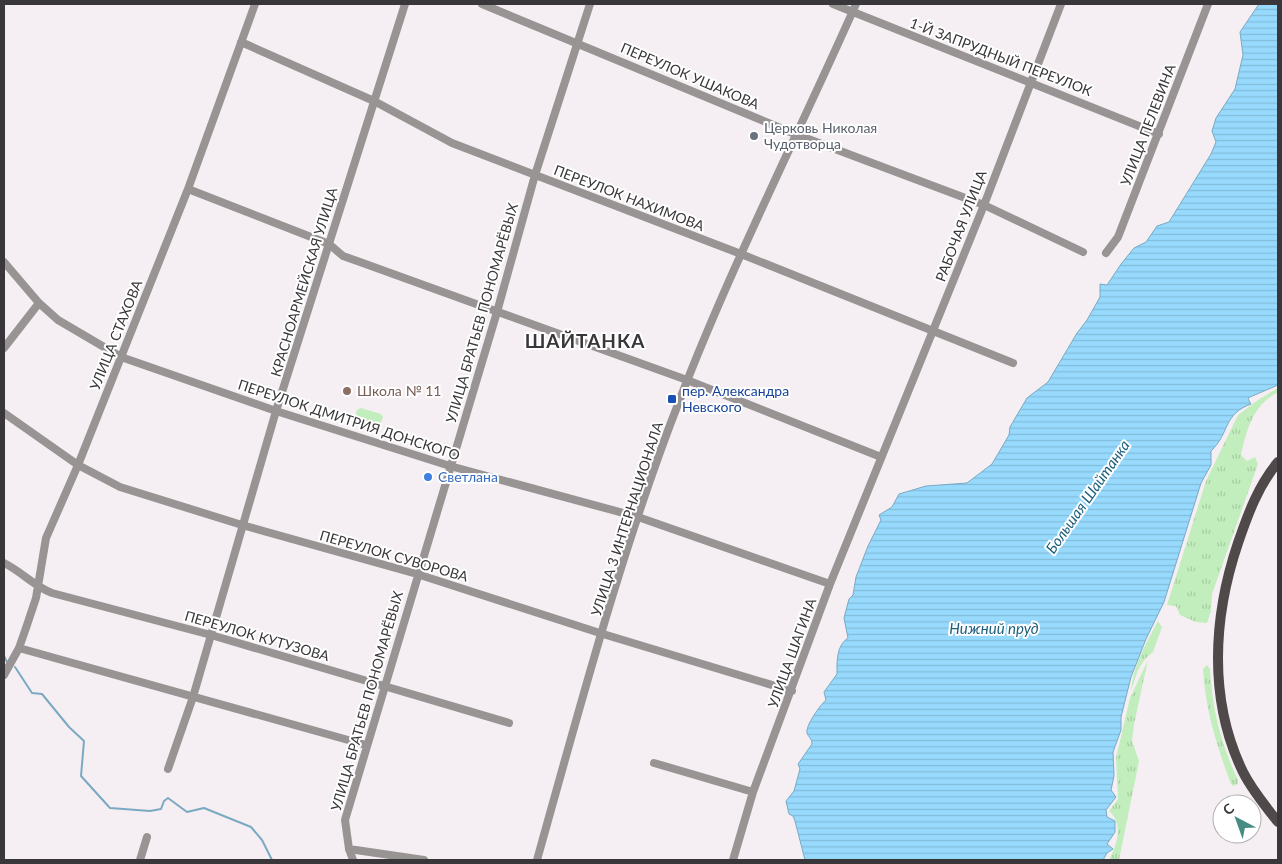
<svg xmlns="http://www.w3.org/2000/svg" width="1282" height="864" font-family="Lato,sans-serif">
<style>
.grass{fill:url(#grass-tufts)}
.garden{fill:#c2edbc}
.water{fill:url(#water-rules);stroke:#7ba9c2}
.lines{fill:none;stroke-linecap:round;stroke-linejoin:round}
.stream{stroke:#7ba9c2;stroke-width:2}
.minor{stroke:#989494;stroke-width:8}
.major{stroke:#4f4a49;stroke-width:10}
.worship-dot{fill:#6b7280;stroke:#fff;stroke-width:2}
.education-dot{fill:#8d6e63;stroke:#fff;stroke-width:2}
.transit-dot{fill:#1a4fb4;stroke:#fff;stroke-width:2}
.shop-dot{fill:#3f7fe0;stroke:#fff;stroke-width:2}
.labels{text-anchor:middle;stroke-width:4;stroke-linejoin:round;paint-order:stroke}
.street-label{font-size:14px;fill:#393739;stroke:#fff}
.worship-label{font-size:14px;fill:#5b616d;stroke:#fff;text-anchor:start}
.education-label{font-size:14px;fill:#785e54;stroke:#fff;text-anchor:start}
.transit-label{font-size:14px;fill:#164399;stroke:#fff;text-anchor:start}
.shop-label{font-size:14px;fill:#366cbe;stroke:#fff;text-anchor:start}
.water-label{font-size:15px;font-style:italic;fill:#1c5f7d;stroke:#fff}
.district-label{font-size:19px;font-weight:bold;letter-spacing:1px;fill:#393739;stroke:#fff}
</style>
<defs>
<pattern id="grass-tufts" width="24" height="20" patternUnits="userSpaceOnUse" patternTransform="scale(1.25)"><rect width="24" height="20" fill="#c2edbc"/><path d="M3 7l-1-3M5 7V3M7 7l1-3M15 17l-1-3M17 17v-4M19 17l1-3" fill="none" stroke="#a7cca2"/></pattern>
<pattern id="water-rules" width="6" height="5" patternUnits="userSpaceOnUse" patternTransform="scale(1.25)"><rect width="6" height="5" fill="#97dafd"/><path d="M0 2.5h6" fill="none" stroke="#83bcda"/></pattern>
</defs>
<rect width="100%" height="100%" fill="#f5eff4"/>
<path class="grass" d="M1278 388V392C1253 405 1247 429 1241 455L1247 461 1255 457 1258 464 1212 594 1211 611 1207 623 1196 622 1180 615 1176 606 1167 605 1206 481 1238 415 1258 400Z
M1158 621 1162 627 1153 652 1145 659 1138 670 1131 691C1133 666 1146 643 1158 621Z
M1148 660 1134 724 1132 741 1139 761 1119 860H1109C1117 844 1124 824 1109 811L1118 799 1116 758 1130 698Z
M1207 665 1210 669C1212 708 1221 745 1238 780V784L1233 786 1231 784C1217 747 1205 708 1203 669Z"/>
<path class="garden" d="M361 408 381 414 383 417 380 425 377 427 357 420 355 417 357 410Z"/>
<path class="water" d="M1259 4H1278V385L1250 397 1248 399 1251 404C1223 414 1230 433 1211 451V465L1201 483 1164 602 1146 639 1131 677 1121 717V730L1113 752 1114 776 1111 790 1116 797 1106 810 1107 817 1115 821V832L1107 844 1113 849 1107 853 1103 860H805L795 821 793 816 789 814 786 801 794 791 800 769 798 764 812 744C812 738 808 737 807 733 805 726 821 704 826 700L824 692 837 674C837 662 836 646 848 638L844 618 849 599 853 595 856 577 868 546 881 520 879 515 892 507 899 494 926 486 967 483 992 464 1009 435 1010 427 1027 398 1048 382 1077 333 1087 320 1100 297V284L1107 285 1121 264 1134 248 1146 242 1157 226 1169 222 1211 154 1216 142 1212 131 1216 118 1235 89 1243 55 1240 32Z"/>
<g class="lines">
<path class="stream" d="M4 656 7 662
M15 667 32 693 42 694 69 727 84 741 81 776 110 808 150 811 161 809 164 801 168 798 187 812 204 808 251 827 262 840 272 860"/>
<path class="minor" d="M482 4 795 134 984 205 1083 252
M833 4 1159 134
M241 42 374 101 452 143 741 254 1013 363
M188 189 329 244 343 256 360 262 687 380 881 457
M1106 253 1118 237 1208 4
M4 262 39 303 58 320 121 357 276 411 450 466 638 517 830 584
M4 348 39 303
M4 413 78 465 120 487 242 525 417 574 603 634 792 691
M4 563C22 572 34 586 52 593L211 635 509 723
M19 648 366 745
M4 675 19 648 27 625 36 598 46 538 78 465 188 189 255 4
M654 763 753 792
M168 769 193 697 276 411 405 4
M349 849 424 860
M140 860 147 837
M353 860 349 849 345 820 497 312 535 175 590 4
M537 860C580 707 622 547 680 399 732 264 798 135 856 4
M733 860 753 792 830 584 984 205 1061 4"/>
<path class="major" d="M1278 462C1258 486 1248 514 1238 543 1213 617 1208 700 1243 772 1252 790 1266 807 1278 822"/>
</g>
<circle class="worship-dot" cx="754" cy="136" r="5"/>
<circle class="education-dot" cx="347" cy="391" r="5"/>
<rect class="transit-dot" x="667" y="394" width="10" height="10" rx="2.5"/>
<circle class="shop-dot" cx="428" cy="477" r="5"/>
<g class="labels">
<g class="street-label">
<text transform="translate(1001 57) rotate(21)" y="5">1-Й ЗАПРУДНЫЙ ПЕРЕУЛОК</text>
<text transform="translate(690 76) rotate(23)" y="5">ПЕРЕУЛОК УШАКОВА</text>
<text transform="translate(1148 125) rotate(-69)" y="5">УЛИЦА ПЕЛЕВИНА</text>
<text transform="translate(629 198) rotate(21)" y="5">ПЕРЕУЛОК НАХИМОВА</text>
<text transform="translate(961 226) rotate(-69)" y="5">РАБОЧАЯ УЛИЦА</text>
<text transform="translate(304 282) rotate(-73)" y="5">КРАСНОАРМЕЙСКАЯ УЛИЦА</text>
<text transform="translate(482 313) rotate(-74)" y="5">УЛИЦА БРАТЬЕВ ПОНОМАРЁВЫХ</text>
<text transform="translate(116 335) rotate(-68)" y="5">УЛИЦА СТАХОВА</text>
<text transform="translate(349 420) rotate(18)" y="5">ПЕРЕУЛОК ДМИТРИЯ ДОНСКОГО</text>
<text transform="translate(627 519) rotate(-72)" y="5">УЛИЦА 3 ИНТЕРНАЦИОНАЛА</text>
<text transform="translate(394 556) rotate(16)" y="5">ПЕРЕУЛОК СУВОРОВА</text>
<text transform="translate(257 636) rotate(16)" y="5">ПЕРЕУЛОК КУТУЗОВА</text>
<text transform="translate(792 653) rotate(-70)" y="5">УЛИЦА ШАГИНА</text>
<text transform="translate(367 701) rotate(-74)" y="5">УЛИЦА БРАТЬЕВ ПОНОМАРЁВЫХ</text>
</g>
<g class="worship-label">
<text x="764" y="133">Церковь Николая<tspan x="764" dy="16">Чудотворца</tspan></text>
</g>
<g class="education-label">
<text x="357" y="396">Школа № 11</text>
</g>
<g class="transit-label">
<text x="682" y="396">пер. Александра<tspan x="682" dy="16">Невского</tspan></text>
</g>
<g class="shop-label">
<text x="438" y="482">Светлана</text>
</g>
<g class="water-label">
<text transform="translate(1088 497) rotate(-55)" y="5">Большая Шайтанка</text>
<text x="994" y="634">Нижний пруд</text>
</g>
<g class="district-label">
<text x="585" y="348">ШАЙТАНКА</text>
</g>
</g>
<rect width="1282" height="864" fill="none" stroke="#393739" stroke-width="10"/>
<g transform="translate(1237 819) rotate(319)"><circle r="24" fill="#ffffff" stroke="#b0afb0"/>
<path d="M0-4L9 19L0 12L-9 19Z" fill="#478c82"/>
<text y="-8" font-size="14" font-weight="bold" text-anchor="middle" fill="#393739">С</text>
</g>
</svg>
